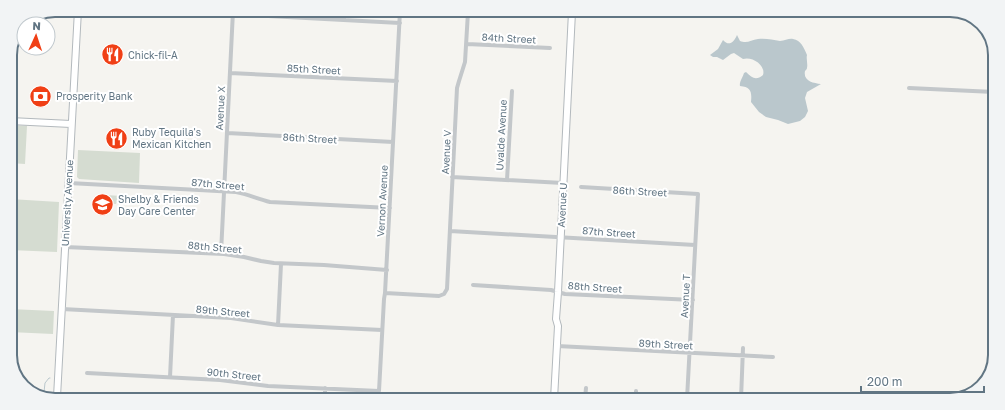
<svg xmlns="http://www.w3.org/2000/svg" width="1005" height="410" font-family="'Golos Text',sans-serif">
<style>
.green{fill:#d5dcd1}
.water{fill:#bac7cc}
.lines{fill:none;stroke-linecap:round;stroke-linejoin:round}
.stream{stroke:#bac7cc;stroke-width:1}
.secondary-casing{stroke:#b3b9bd;stroke-width:8}
.street{stroke:#c3c7ca;stroke-width:4}
.secondary{stroke:#fff;stroke-width:6}
.labels{text-anchor:middle;stroke-width:4;stroke-linejoin:round;paint-order:stroke}
.street-label{font-size:10px;fill:#617583;stroke:#fff}
.poi-label{font-size:10px;fill:#617583;stroke:#fff;text-anchor:start}
.rim{fill:none;stroke:#617583;stroke-width:2}
</style>
<rect width="100%" height="100%" fill="#f5f4f0"/>
<path class="green" d="M10 125 27 126 25 164 10 163Z
M78 150 140 153 139 183 79 179 77 177Z
M106 195 121 196V205L120 201H117L116 204 105 203Z
M10 199 59 202 57 252 10 250Z
M10 309 54 311 53 334 10 332Z"/>
<path class="water" d="M737 35 740 41C747 44 751 40 758 39 766 38 773 40 780 41 785 41 789 38 793 39 801 40 804 48 807 55 806 59 808 64 807 68 807 69 806 70 805 71 803 81 813 83 821 84L807 92 805 98 808 111 805 117 800 121 788 124 778 120 766 117 759 112 751 102C752 92 751 87 740 86 739 82 743 77 744 73L746 72C752 78 756 81 763 75 766 65 752 56 743 59L734 53 731 54 723 60 717 57H713L710 55 718 49 723 40C729 47 734 42 737 35Z"/>
<g class="lines">
<path class="stream" d="M41 397 44 392 45 383 49 378H50"/>
<defs>
<path id="secondary" d="M10 121 71 124
M57 397 78 10
M554 399 558 326 556 319 558 292 572 12"/>
</defs>
<use href="#secondary" class="secondary-casing"/>
<path class="street" d="M233 14 400 23
M289 17V11
M344 20V11
M467 44 550 48
M230 73 397 81
M909 88 994 92
M227 133 393 142
M452 177 563 183
M507 180 512 91
M69 183 236 192C247 194 258 199 270 202L390 208
M581 187 698 194 687 399
M450 231 695 245
M65 247 224 254 244 257 261 261 274 263 324 265 387 270
M221 253 233 11
M473 285 551 290 565 294 693 300
M385 293 439 296 444 294 447 289 457 88 459 81 465 62 468 12
M62 309 231 318 278 325 382 330
M278 325 281 264
M557 346 773 357
M87 373 220 380 268 386 379 391 384 299 385 293 400 11
M170 377 173 315
M325 398V388
M585 399 586 388
M636 399V391
M741 399 743 348"/>
<use href="#secondary" class="secondary"/>
</g>
<defs>
<symbol id="restaurant-disc" viewBox="-11 -11 22 22"><circle r="9.5" fill="#f03f15" stroke="#fff"/><path d="M-5-6h1v4h1v-4h1v4h1v-4h1v5L-1.5 .5V6h-2V.5L-5-1ZM5-6V6H3V1.5H1.5Q1.5-4 5-6Z" fill="#fff"/></symbol>
<symbol id="bank-disc" viewBox="-11 -11 22 22"><circle r="9.5" fill="#f03f15" stroke="#fff"/><path d="M-6-4H6V4H-6ZM0-2.3a2.3 2.3 0 1 0 0 4.6a2.3 2.3 0 1 0 0-4.6Z" fill="#fff"/></symbol>
<symbol id="school-disc" viewBox="-11 -11 22 22"><circle r="9.5" fill="#f03f15" stroke="#fff"/><path d="M0-5L7-2L0 1L-7-2ZM-4 1L0 2.5L4 1V4Q0 6-4 4Z" fill="#fff"/></symbol>
</defs>
<g fill-rule="evenodd">
<use href="#restaurant-disc" x="100" y="42" width="25" height="25"/>
<use href="#bank-disc" x="28" y="84" width="25" height="25"/>
<use href="#restaurant-disc" x="104" y="126" width="25" height="25"/>
<use href="#school-disc" x="90" y="192" width="25" height="25"/>
</g>
<g class="labels">
<g class="street-label">
<text transform="translate(509 38) rotate(3)" y="4">84th Street</text>
<text transform="translate(314 69) rotate(3)" y="4">85th Street</text>
<text transform="translate(220 108) rotate(-87)" y="4">Avenue X</text>
<text transform="translate(501 135) rotate(-87)" y="4">Uvalde Avenue</text>
<text transform="translate(310 138) rotate(3)" y="4">86th Street</text>
<text transform="translate(446 152) rotate(-87)" y="4">Avenue V</text>
<text transform="translate(218 184) rotate(5)" y="4">87th Street</text>
<text transform="translate(640 191) rotate(3)" y="4">86th Street</text>
<text transform="translate(382 201) rotate(-87)" y="4">Vernon Avenue</text>
<text transform="translate(67 203) rotate(-87)" y="4">University Avenue</text>
<text transform="translate(562 205) rotate(-87)" y="4">Avenue U</text>
<text transform="translate(609 232) rotate(4)" y="4">87th Street</text>
<text transform="translate(215 247) rotate(5)" y="4">88th Street</text>
<text transform="translate(595 287) rotate(4)" y="4">88th Street</text>
<text transform="translate(685 296) rotate(-87)" y="4">Avenue T</text>
<text transform="translate(223 311) rotate(5)" y="4">89th Street</text>
<text transform="translate(666 344) rotate(3)" y="4">89th Street</text>
<text transform="translate(234 374) rotate(6)" y="4">90th Street</text>
</g>
<g class="poi-label">
<text x="128" y="59">Chick-fil-A</text>
<text x="56" y="100">Prosperity Bank</text>
<text x="132" y="136">Ruby Tequila's<tspan x="132" dy="12">Mexican Kitchen</tspan></text>
<text x="118" y="203">Shelby &amp; Friends<tspan x="118" dy="12">Day Care Center</tspan></text>
</g>
</g>
<path d="M0 0H1005V410H0ZM55 17H950A38 38 0 0 1 988 55V355A38 38 0 0 1 950 393H55A38 38 0 0 1 17 355V55A38 38 0 0 1 55 17Z" fill="#f2f4f5" fill-rule="evenodd"/>
<path class="rim" d="M55 17H950A38 38 0 0 1 988 55V355A38 38 0 0 1 950 393H55A38 38 0 0 1 17 355V55A38 38 0 0 1 55 17Z"/>
<g transform="translate(36 36) rotate(3)"><circle r="19" fill="#ffffff" stroke="#c0c8cd"/>
<path d="M0-3L7 15L0 10L-7 15Z" fill="#f03f15"/>
<text y="-6" font-size="11" font-weight="bold" text-anchor="middle" fill="#617583">N</text>
</g>
<path d="M861 386v6h123v-6" fill="none" stroke="#617583" stroke-width="2"/>
<text x="867" y="386" font-size="12" fill="#617583" stroke="#ffffff" stroke-width="3" paint-order="stroke">200 m</text>
</svg>
